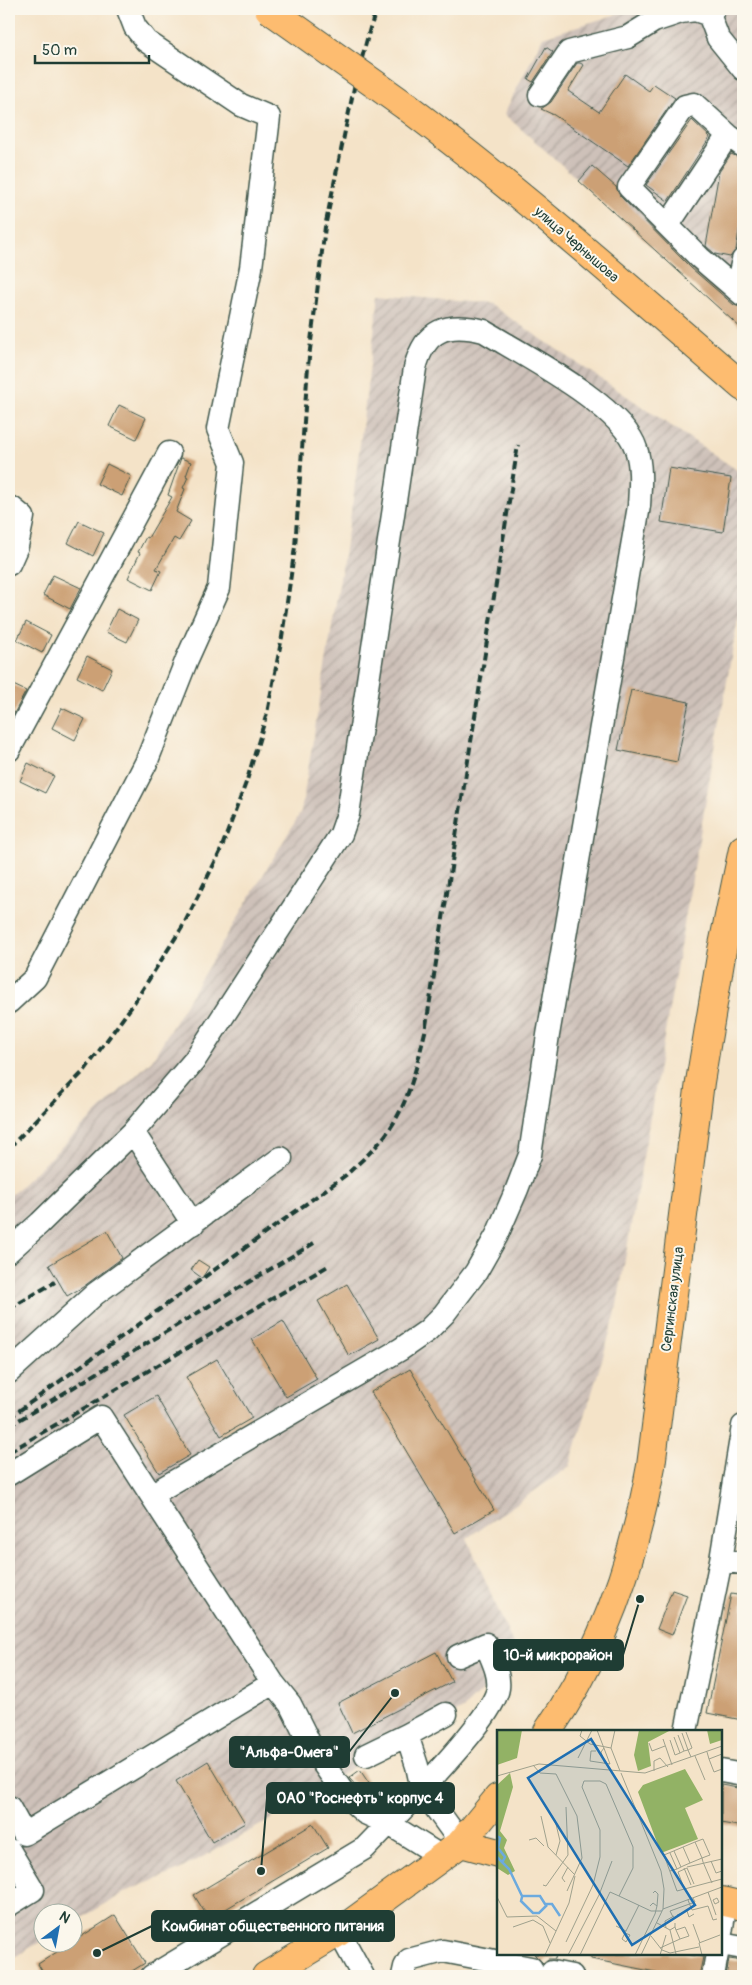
<svg xmlns="http://www.w3.org/2000/svg" width="752" height="1985" font-family="Pangolin,sans-serif">
<style>
.industrial{fill:url(#industrial-furrows)}
.building{fill:#cca074}
.lines{fill:none;stroke-linecap:round;stroke-linejoin:round}
.minor-casing{stroke:#3f564a;stroke-width:25}
.major-casing{stroke:#3f564a;stroke-width:30}
.minor{stroke:#fff;stroke-width:22}
.major{stroke:#fdbc6f;stroke-width:28}
.rail{stroke:#1f3d34;stroke-width:4;stroke-dasharray:8 4;stroke-linecap:butt}
.major-bridge-casing{stroke:#3f564a;stroke-width:30;stroke-linecap:butt}
.major-bridge{stroke:#fdbc6f;stroke-width:28}
.labels{text-anchor:middle;stroke-width:4;stroke-linejoin:round;paint-order:stroke}
.street-label{font-size:14px;fill:#1f3d34;stroke:#fbf7ec}
.inset-river{fill:none;stroke:#6caade;stroke-width:2.5}
.inset-road{fill:none;stroke:#9fa18d;stroke-width:1}
.view{fill:#1f6fb2;fill-opacity:0.15;stroke:#1f6fb2;stroke-width:2.5}
.inset-edge{fill:none;stroke:#1f3d34;stroke-width:2.5}
.leader{fill:none;stroke:#1f3d34;stroke-width:2}
.callout-dot{fill:#1f3d34;stroke:#fbf7ec;stroke-width:2}
.callout{fill:#1f3d34;stroke:#1f3d34;stroke-width:2}
.callout-label{font-size:15px;text-anchor:middle;font-weight:bold;fill:#fff}
</style>
<defs>
<pattern id="industrial-furrows" width="10" height="10" patternUnits="userSpaceOnUse" patternTransform="scale(1.25)"><rect width="10" height="10" fill="#cec1b9"/><path d="M-1 1l2-2M0 10L10 0M9 11l2-2" fill="none" stroke="#a79e97"/></pattern>
</defs>
<rect width="100%" height="100%" fill="#fbf7ec"/>
<filter id="ink" filterUnits="userSpaceOnUse"><feTurbulence type="fractalNoise" baseFrequency=".02" numOctaves="2"/><feDisplacementMap in="SourceGraphic" scale="10" xChannelSelector="R" yChannelSelector="G"/><feConvolveMatrix kernelMatrix="1 2 1 2 8 2 1 2 1" color-interpolation-filters="sRGB"/></filter>
<filter id="wash" filterUnits="userSpaceOnUse"><feTurbulence type="fractalNoise" baseFrequency=".0096" numOctaves="4" result="noise"/><feDisplacementMap in="SourceGraphic" scale="20" xChannelSelector="R" yChannelSelector="G"/><feGaussianBlur stdDeviation="1.12" result="paint"/><feColorMatrix in="noise" values="0 0 0 0 0 0 0 0 0 0 0 0 0 0 0 0 0 1.4 0 .05"/><feComposite in="paint" operator="in"/></filter>
<g filter="url(#wash)">
<rect width="100%" height="100%" fill="#f4e3c8"/>
<path class="industrial" d="M634 9H743V325L504 114 543 37Z
M379 294 489 304 743 474V590L615 1316 570 1466 467 1538 518 1656 463 1709 360 1763 264 1823 177 1871 129 1890 73 1923 72 1912H42V1941L9 1960V1197L152 1060 301 812 352 507Z"/>
<g id="blocks">
<path class="building" d="M546 47 553 52 533 82 528 79Z
M577 63H580L584 65 568 91 599 112 625 74 649 91 654 84 675 98 628 166 554 115 541 109 551 102Z
M692 120 710 137 668 201 646 185Z
M731 154 743 159V206L736 250 730 257 715 254 706 246 719 172Z
M592 166 616 187 620 196 691 268 734 305 743 308V330L579 181Z
M119 405 146 418 136 439 109 426Z
M181 458 191 462 186 476 188 477 183 488 185 489 176 512 191 521 179 541 174 538 156 569 161 571 152 590 128 578 140 553 138 552 146 537 148 538 172 497 168 495Z
M107 464 131 476 122 496 97 484Z
M669 468 731 478 723 532 661 522Z
M79 521 104 533 93 556 68 543Z
M53 575 81 588 70 609 43 595Z
M117 609 138 620 127 642 106 632Z
M26 622 51 635 42 653 17 640Z
M87 656 112 669 102 690 77 677Z
M9 683 26 691 9 723Z
M631 690 689 702 677 762 618 750Z
M62 708 85 719 75 740 52 728Z
M28 763 54 776 45 793 20 781Z
M107 1231 122 1258 83 1287 67 1296 49 1265Z
M198 1260 209 1267 202 1278 191 1270Z
M347 1284 379 1339 349 1356 318 1301Z
M283 1321 317 1379 286 1397 252 1339Z
M217 1359 252 1418 221 1436 186 1377Z
M410 1369 494 1510 455 1533 371 1392Z
M156 1396 190 1455 159 1473 124 1415Z
M672 1590 687 1595 672 1635 657 1629Z
M731 1594 743 1596V1711L742 1720 707 1713Z
M436 1652 452 1682 352 1733 338 1703Z
M208 1761 245 1823 212 1842 176 1781Z
M360 1770 372 1788 363 1793 349 1778Z
M721 1785 743 1789V1827L721 1823Z
M313 1824 328 1848 209 1919 194 1895Z
M115 1915 145 1963 124 1976H45L38 1964Z
M534 1954H556L555 1959H548L543 1963Z
M591 1954H684L703 1957 699 1976H675L591 1959Z
M729 1959 743 1961V1976H726Z"/>
</g>
</g>
<g filter="url(#ink)">
<use href="#blocks" fill-opacity="0" stroke="#3f564a" stroke-width="1"/>
<g class="lines">
<defs>
<path id="minor" d="M707 9 718 38 743 69
M540 95 569 52 628 37 654 21 681 12 695 10 707 14 714 9
M728 135 694 104 685 106 629 187 700 258 743 295
M668 225 728 135 743 146
M736 289 743 260
M9 564 17 546 23 517 12 508
M9 750 169 453
M9 1002 35 978 146 763 187 659 219 588 232 463 218 429 251 268 269 117 241 105 146 41 135 27 128 9
M133 1132 193 1224
M9 1251 40 1223 133 1132 194 1061 341 834 348 814 415 368C425 329 447 322 484 331 523 355 623 406 636 449 642 467 640 487 639 506L548 1035 530 1155 517 1189 497 1235 476 1272 444 1314 427 1331 401 1349 151 1495 273 1683 290 1704 311 1746 345 1795 365 1813 389 1824 442 1857
M9 1372 95 1294 281 1158
M9 1474 101 1417 151 1495
M721 1560 743 1563
M458 1656 486 1644C491 1658 500 1673 498 1688 495 1712 440 1769 422 1789L461 1843
M686 1731 721 1560 743 1426
M407 1735 446 1714
M721 1771 743 1775
M9 1807 24 1834 273 1683
M9 1850 33 1890 9 1905
M339 1932 363 1976
M721 1933 726 1902
M721 1944 743 1948
M552 1972 572 1976
M152 1976 365 1848 422 1789 417 1766 407 1735 366 1755
M403 1976 405 1967 409 1960 443 1951 531 1968
M713 1976 717 1954"/>
<path id="major" d="M407 107C524 195 633 291 743 387
M548 1731C602 1653 634 1559 651 1466L700 1082 722 950 743 849
M461 1843 498 1853
M721 1901 743 1906
M266 1976 339 1932 461 1843 498 1798"/>
</defs>
<use href="#minor" class="minor-casing"/>
<use href="#major" class="major-casing"/>
<use href="#minor" class="minor"/>
<use href="#major" class="major"/>
<path class="rail" d="M9 1148 85 1070 132 1006 183 926 220 852 247 780 267 713 282 637 295 547 308 366 325 227 354 88 370 28 377 9
M9 1309 55 1282
M9 1418 346 1175C362 1160 379 1146 391 1127 410 1098 417 1065 425 1032L518 445
M9 1426 314 1243
M9 1452 328 1266"/>
<defs>
<path id="major-bridge" d="M269 9 407 107"/>
</defs>
<use href="#major-bridge" class="major-bridge-casing"/>
<use href="#major-bridge" class="major-bridge"/>
</g>
</g>
<g class="labels">
<g class="street-label">
<text transform="translate(577 244) rotate(41)" y="5">улица Чернышова</text>
<text transform="translate(672 1299) rotate(-83)" y="5">Сергинская улица</text>
</g>
</g>
<g transform="translate(497 1730)">
<rect width="225" height="225" fill="#f4e3c8"/>
<path d="M0 0H25L20 28 0 35ZM142 0H174L151 12 154 36 141 41 137 25ZM210 0H225V10L213 14ZM188 39 206 70 188 78 201 109 164 123 141 62 146 55ZM13 43 16 57 3 101 10 110 7 118 18 141 11 145 0 138V55Z" fill="#92b265"/>
<path class="inset-river" d="M0 106 3 108 1 118 8 127 5 133M0 127 12 139 25 166H43L48 174H55L63 186M25 167 24 171 36 183H42L50 175"/>
<path class="inset-road" d="M85 0 83 6 93 14 114 18M118 0 114 18 123 41M189 2 195 18M185 3 191 20 195 18M181 5 187 21 191 20 194 27M177 7 183 23 187 21M166 9 175 35M173 10 178 25 183 23M152 13 155 21 168 16M107 18 104 22 108 34M99 21H94L93 31 113 34 100 0M210 22 212 29 225 24M198 26 208 50M81 28 95 0M212 29 217 42 225 39M36 35 43 43 59 44 80 86 85 128 70 161M157 41V31L163 28 171 37M124 43 164 141 167 159 166 179 144 225M0 46 42 34 148 43 225 16M44 86 51 117 78 145M58 90 63 111 59 125M32 110 39 108 47 116M198 112 167 125 180 161 225 149M186 117 193 133M177 121 184 137M173 123 180 139M214 131 219 143 225 141M190 137 225 129M187 138 194 155M173 141 180 139 186 136 193 133 205 128 213 125 206 109 198 112 205 128 206 132 215 153M68 152 65 148 71 137M46 155 49 156 71 125 69 77M187 158 181 142 190 138 197 154M211 162 219 185M156 163 158 161 161 164 160 176M0 167 10 187 40 186 59 201M220 168 222 172 218 174 216 170ZM191 170 195 180 211 176 216 190 220 189M166 179 225 157M180 185 190 181 192 187 197 184M176 187 173 181 198 172 196 168M160 193 173 200 178 197M178 193V197L179 200 183 209 192 206 188 197 179 200M196 194 203 213M119 196 129 201 142 175M16 197 36 190 46 196 53 213M169 198 168 191 177 186M173 200 179 224M128 203 133 205 129 212 125 209 129 201M154 206 165 220 173 223 202 217M69 212 96 155 103 127V100L85 57 87 51H103L109 54 136 117V138L122 166 154 181H165M163 218 183 209M48 225 72 173 78 146M71 225 102 165 115 131M83 225 113 162 122 166M138 225 158 184 160 176 156 173 153 176M163 225 169 205M205 225 202 213 223 205"/>
<path class="view" d="M94 9 198 175 135 215 31 48Z"/>
<rect width="225" height="225" class="inset-edge"/>
</g>
<path class="leader" d="M640 1599L623 1655M395 1693L349 1752M261 1871L267 1798M97 1953L152 1926"/>
<g class="callout-dot">
<circle cx="640" cy="1599" r="5"/>
<circle cx="395" cy="1693" r="5"/>
<circle cx="261" cy="1871" r="5"/>
<circle cx="97" cy="1953" r="5"/>
</g>
<g class="callout">
<rect x="494" y="1640" width="129" height="30" rx="5"/>
<rect x="230" y="1737" width="119" height="30" rx="5"/>
<rect x="267" y="1783" width="187" height="30" rx="5"/>
<rect x="152" y="1911" width="242" height="30" rx="5"/>
</g>
<g class="callout-label">
<text x="558" y="1660">10-й микрорайон</text>
<text x="289" y="1757">"Альфа-Омега"</text>
<text x="360" y="1803">ОАО "Роснефть" корпус 4</text>
<text x="273" y="1931">Комбинат общественного питания</text>
</g>
<rect width="752" height="1985" fill="none" stroke="#fbf7ec" stroke-width="30"/>
<g transform="translate(58 1928) rotate(32)"><circle r="24" fill="#fbf7ec" stroke="#a3ada2"/>
<path d="M0-4L9 19L0 12L-9 19Z" fill="#1f6fb2"/>
<text y="-8" font-size="14" font-weight="bold" text-anchor="middle" fill="#1f3d34">N</text>
</g>
<path d="M35 55v8h114v-8" fill="none" stroke="#1f3d34" stroke-width="2.5"/>
<text x="42" y="55" font-size="15" fill="#1f3d34" stroke="#fbf7ec" stroke-width="4" paint-order="stroke">50 m</text>
</svg>
